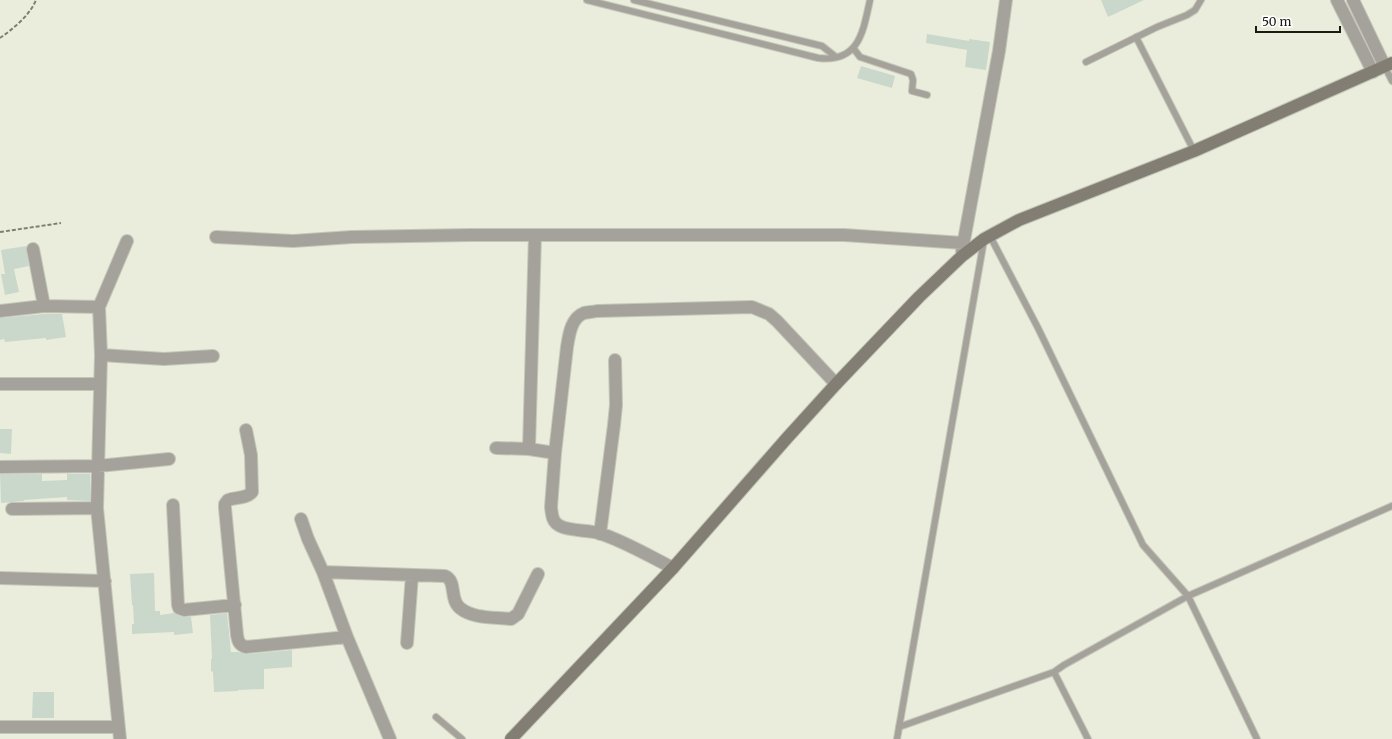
<svg xmlns="http://www.w3.org/2000/svg" width="1392" height="739" font-family="Merriweather,serif">
<style>
.building{fill:#cad8cb}
.lines{fill:none;stroke-linecap:round;stroke-linejoin:round}
.service-casing{stroke:#c4c7b7;stroke-width:8}
.minor-casing{stroke:#c4c7b7;stroke-width:14}
.secondary-casing{stroke:#c4c7b7;stroke-width:14}
.path{stroke:#7d7f73;stroke-width:2;stroke-dasharray:4 2;stroke-linecap:butt}
.service{stroke:#a5a29b;stroke-width:6}
.minor{stroke:#a5a29b;stroke-width:12}
.secondary{stroke:#837e74;stroke-width:12}
</style>
<rect width="100%" height="100%" fill="#eaeddb"/>
<path class="building" d="M1101 0H1144L1108 17Z
M927 34 969 41V39L990 42 986 70 965 67 967 50 926 43Z
M861 66 895 76 892 88 857 78Z
M26 246 29 266 14 269 19 292 5 295 1 274H5L1 250Z
M44 314H62L66 337 46 340V338L5 342 4 339 0 340V318Z
M0 429H12L11 454 0 453Z
M0 474H42V481L67 480V474H90V501L67 500V497L24 500V501L1 503Z
M154 573 155 611H160V615L174 613 182 617H191L193 633 174 635V632L132 634V624H134L133 605H132L130 574Z
M227 613 231 652H238L247 654 292 650V667L264 669V689L238 690V691L214 692 213 671 211 672V659H212L210 615Z
M33 692H54V718H32Z"/>
<g class="lines">
<defs>
<path id="service" d="M587 0 818 58C859 63 863 32 870 0
M634 0 822 46 836 57
M1136 37 1194 151
M854 49 860 57 911 74 913 80 912 91 927 95
M1086 62 1157 27 1187 15 1195 10 1201 0
M1385 67 1392 81
M990 236 1038 328 1143 545 1188 596 1257 739
M436 717 462 739
M899 727 1054 672
M897 739 984 240
M1088 739 1054 672 1064 665 1188 596 1392 506"/>
<path id="minor" d="M1337 0 1373 72
M1353 0 1385 67
M216 237 293 241 352 237 470 235H844L963 243
M33 249 44 306
M962 251 999 51 1006 0
M0 311 44 306 99 307
M101 355 164 359 213 356
M0 384H100
M246 430 251 455 252 492C246 499 236 497 228 500L225 504V508L237 635C238 641 239 645 246 647L347 637
M496 448 529 449 555 453
M529 449 535 235
M0 467 98 466 169 459
M173 505 178 605 179 608 184 610 235 605
M12 509 97 508
M301 519 308 539 323 572 347 637 390 739
M600 534 614 425 616 405 615 360
M673 568C649 556 624 541 599 533 587 530 570 531 560 526 552 522 552 515 551 507L555 453 567 347C569 335 571 318 584 313 587 312 593 312 597 311L752 307 769 314 777 321 836 384
M323 572 445 576C457 581 449 599 460 608 473 619 495 617 511 619L518 614 538 574
M0 578 105 581
M407 643 412 575
M0 727H118
M120 739 97 508 101 355 99 307 127 241"/>
<path id="secondary" d="M511 739 673 568 787 438 836 384 919 297 962 256 984 239 1019 220 1194 151 1392 63"/>
</defs>
<use href="#service" class="service-casing"/>
<use href="#minor" class="minor-casing"/>
<use href="#secondary" class="secondary-casing"/>
<path class="path" d="M0 38C13 29 30 15 36 0
M0 232 61 223"/>
<use href="#service" class="service"/>
<use href="#minor" class="minor"/>
<use href="#secondary" class="secondary"/>
</g>
<path d="M1256 26v6h84v-6" fill="none" stroke="#191a14" stroke-width="2"/>
<text x="1262" y="26" font-size="12" fill="#191a14" stroke="#ffffff" stroke-width="3" paint-order="stroke">50 m</text>
</svg>
